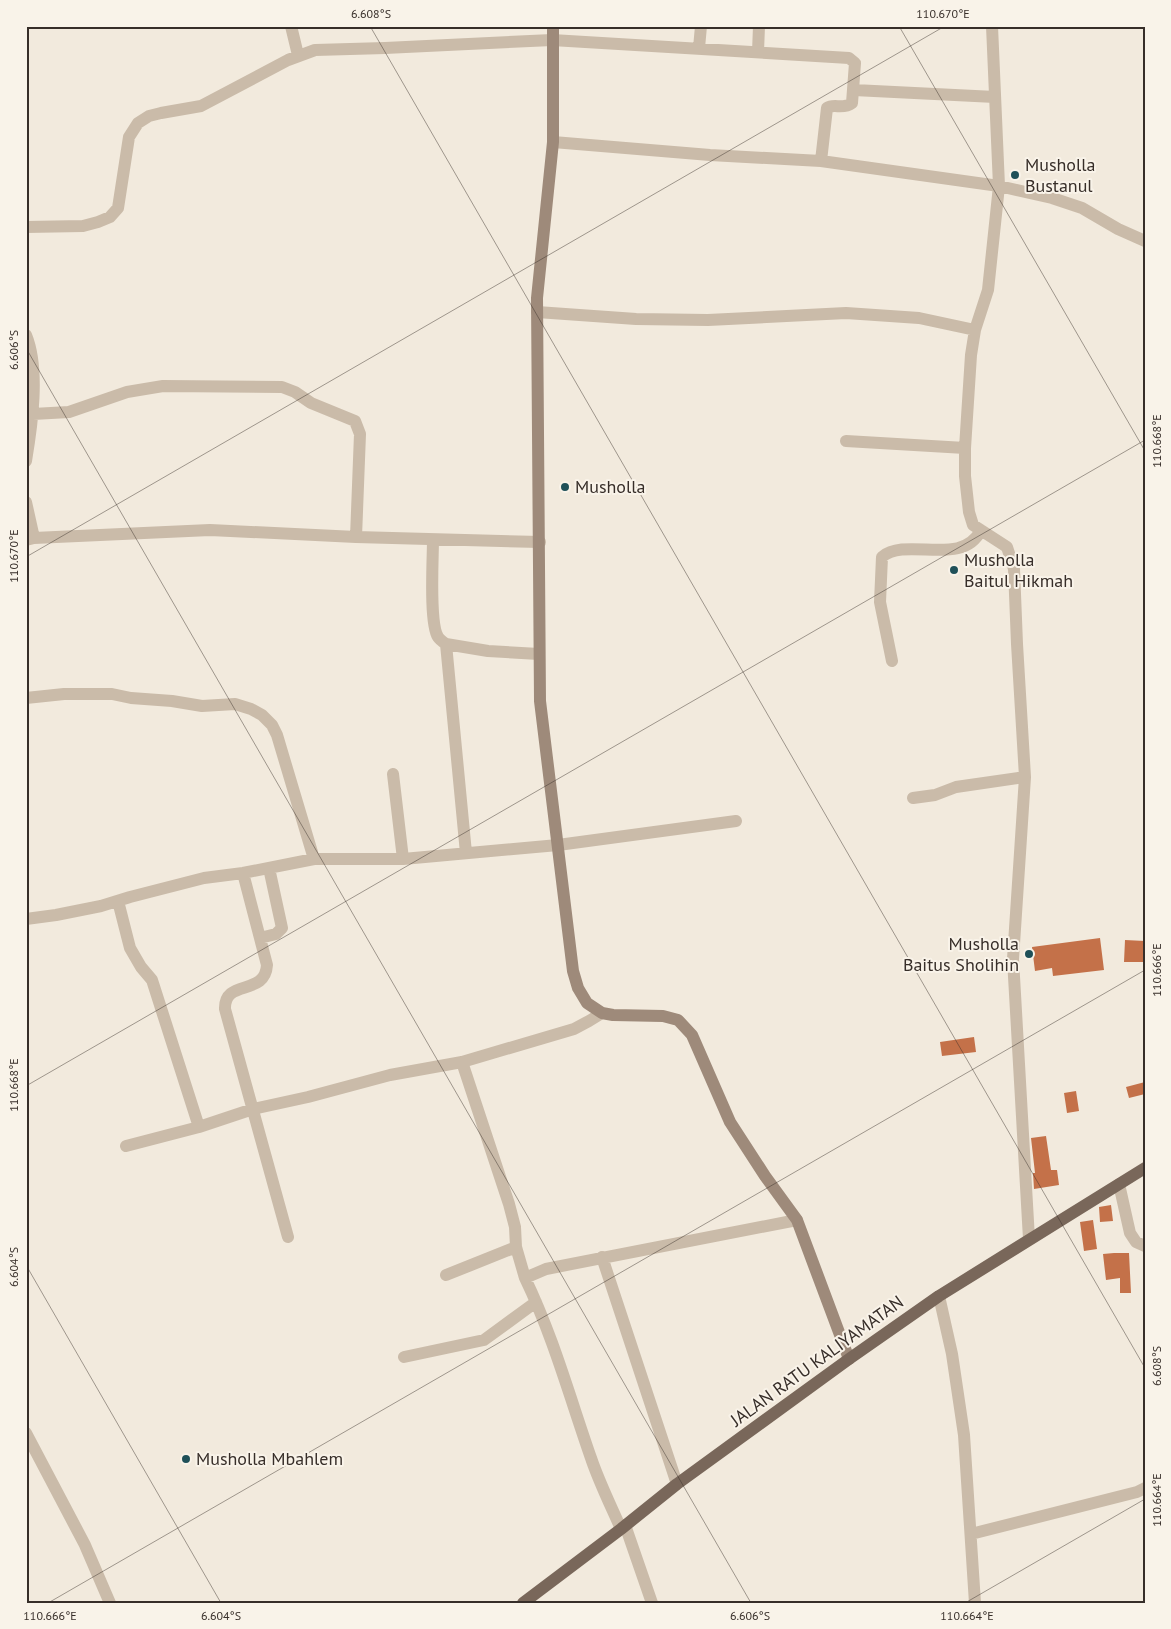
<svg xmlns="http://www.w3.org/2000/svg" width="1171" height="1629" font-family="'PT Sans',sans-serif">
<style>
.building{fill:#c47149}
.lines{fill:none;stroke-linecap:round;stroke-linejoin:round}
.street{stroke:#cabba9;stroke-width:12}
.secondary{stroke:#9e8a7a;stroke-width:12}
.primary{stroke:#79675a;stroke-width:12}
.ticks{fill:none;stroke:#372e29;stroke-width:1;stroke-opacity:0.45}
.poi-dot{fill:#1f5058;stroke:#f9f3e9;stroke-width:2}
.labels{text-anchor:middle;stroke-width:4;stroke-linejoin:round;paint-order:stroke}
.poi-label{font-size:18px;fill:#372e29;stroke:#f9f3e9;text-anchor:start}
.street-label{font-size:18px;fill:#372e29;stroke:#f9f3e9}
.neatline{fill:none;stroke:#372e29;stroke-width:2}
.ticks-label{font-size:12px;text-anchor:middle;fill:#372e29}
</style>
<rect width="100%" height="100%" fill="#f2eadd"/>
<path class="building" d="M1100 938 1104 970 1053 976 1052 968 1035 971 1032 947Z
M1125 940 1145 941V962H1124Z
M974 1037 976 1052 942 1056 940 1042Z
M1145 1082V1094L1129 1098 1126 1087Z
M1076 1091 1079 1111 1067 1113 1064 1093Z
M1046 1136 1051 1170H1057L1059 1185 1034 1189 1033 1173H1035L1031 1138Z
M1111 1205 1113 1221 1100 1222 1099 1207Z
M1093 1220 1097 1249 1084 1251 1080 1222Z
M1114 1253H1129L1131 1293H1120V1278L1106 1280 1103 1254Z"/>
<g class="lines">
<path class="street" d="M291 26 298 55
M992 26 999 186 988 290 975 330 971 355 965 448V476L969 512 973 525 1007 547 1014 569 1017 644 1025 777 1013 959 1029 1239
M699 48 701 26
M758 52 759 26
M854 90 995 97
M553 142 710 155 821 161 999 186 1052 198 1082 208 1118 229 1145 241
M26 227 83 226 98 222 110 217 118 208 129 137 138 123 149 116 161 113 201 106 288 60 315 50 385 48 552 40 849 58 855 63 852 103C843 110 834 103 827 108L821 161
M537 312 636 319 708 320 846 313 919 318 975 330
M26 335C40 369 32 425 26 461
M33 414 69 412 127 392 163 386 282 387 295 392 311 403 355 421 360 434 356 537
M846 441 965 448
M26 502 34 538
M26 540 34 538 210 530 356 537 540 542
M433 540C433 558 429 623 438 637 440 640 443 642 446 644L466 853
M446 644 488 651 539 654
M892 661 880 602 882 557C907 536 962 568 981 530
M26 698 64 694H112L131 698 172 701 202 706 235 704 251 709 262 715 272 725 277 735 314 859
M393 774 403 859
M913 798 935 795 956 787 1025 777
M243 873 267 965C265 997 224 978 225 1009L288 1237
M118 901 130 948 141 967 152 980 199 1127
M26 919 56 915 101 906 130 897 204 878 243 873 314 859H403L558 845 736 821
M260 938 276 934 282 928 269 868
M462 1062 509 1204 515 1227 516 1247 525 1278
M126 1146 199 1127 253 1109 308 1097 390 1075 462 1062 574 1029 589 1021 602 1013
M1119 1184 1130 1233 1136 1242 1145 1246
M602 1257 677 1484
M446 1275 516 1247
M939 1296 952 1354 964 1435 975 1603
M404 1357 484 1340 536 1302
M26 1433 85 1545 110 1603
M625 1525 652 1603
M621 1529C611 1506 599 1482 591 1458 570 1398 553 1336 525 1278L546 1269 797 1220
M971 1534 1137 1492 1145 1488"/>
<path class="secondary" d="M553 26V142L537 298 540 701 573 971 578 988 587 1003 602 1013 613 1015 663 1016 678 1020 692 1035 730 1122 765 1176 797 1220 849 1359"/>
<path class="primary" d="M523 1603 621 1529 677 1484 849 1359 939 1296 1145 1168"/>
</g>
<path class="ticks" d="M370 26 1145 1368M899 26 1145 451M26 27 28 26M26 348 751 1603M26 557 945 26M26 1086 1145 440M26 1265 221 1603M48 1603 1145 970M965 1603 1145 1499"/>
<g class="poi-dot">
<circle cx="1015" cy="175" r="5"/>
<circle cx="565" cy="487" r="5"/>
<circle cx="954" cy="570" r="5"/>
<circle cx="1029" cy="954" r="5"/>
<circle cx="186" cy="1459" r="5"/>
</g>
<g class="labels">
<g class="poi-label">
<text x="1025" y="171">Musholla<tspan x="1025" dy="21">Bustanul</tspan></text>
<text x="575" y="493">Musholla</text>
<text x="964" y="566">Musholla<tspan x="964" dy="21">Baitul Hikmah</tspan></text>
<text x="1019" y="950" text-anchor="end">Musholla<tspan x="1019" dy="21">Baitus Sholihin</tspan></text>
<text x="196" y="1465">Musholla Mbahlem</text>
</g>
<g class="street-label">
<text transform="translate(817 1361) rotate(-36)" y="6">JALAN RATU KALIYAMATAN</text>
</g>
</g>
<rect width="1171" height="1629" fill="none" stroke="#f9f3e9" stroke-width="55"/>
<rect x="28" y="28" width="1116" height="1574" class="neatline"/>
<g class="ticks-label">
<text x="371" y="18">6.608°S</text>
<text x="943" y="18">110.670°E</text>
<text transform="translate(14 350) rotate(-90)" y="4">6.606°S</text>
<text transform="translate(1157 441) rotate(-90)" y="4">110.668°E</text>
<text transform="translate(14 556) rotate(-90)" y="4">110.670°E</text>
<text transform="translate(1157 970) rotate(-90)" y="4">110.666°E</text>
<text transform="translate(14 1085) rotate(-90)" y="4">110.668°E</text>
<text transform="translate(14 1267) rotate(-90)" y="4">6.604°S</text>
<text transform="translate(1157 1366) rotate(-90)" y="4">6.608°S</text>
<text transform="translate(1157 1500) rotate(-90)" y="4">110.664°E</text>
<text x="50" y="1620">110.666°E</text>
<text x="221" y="1620">6.604°S</text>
<text x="750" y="1620">6.606°S</text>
<text x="967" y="1620">110.664°E</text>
</g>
</svg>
